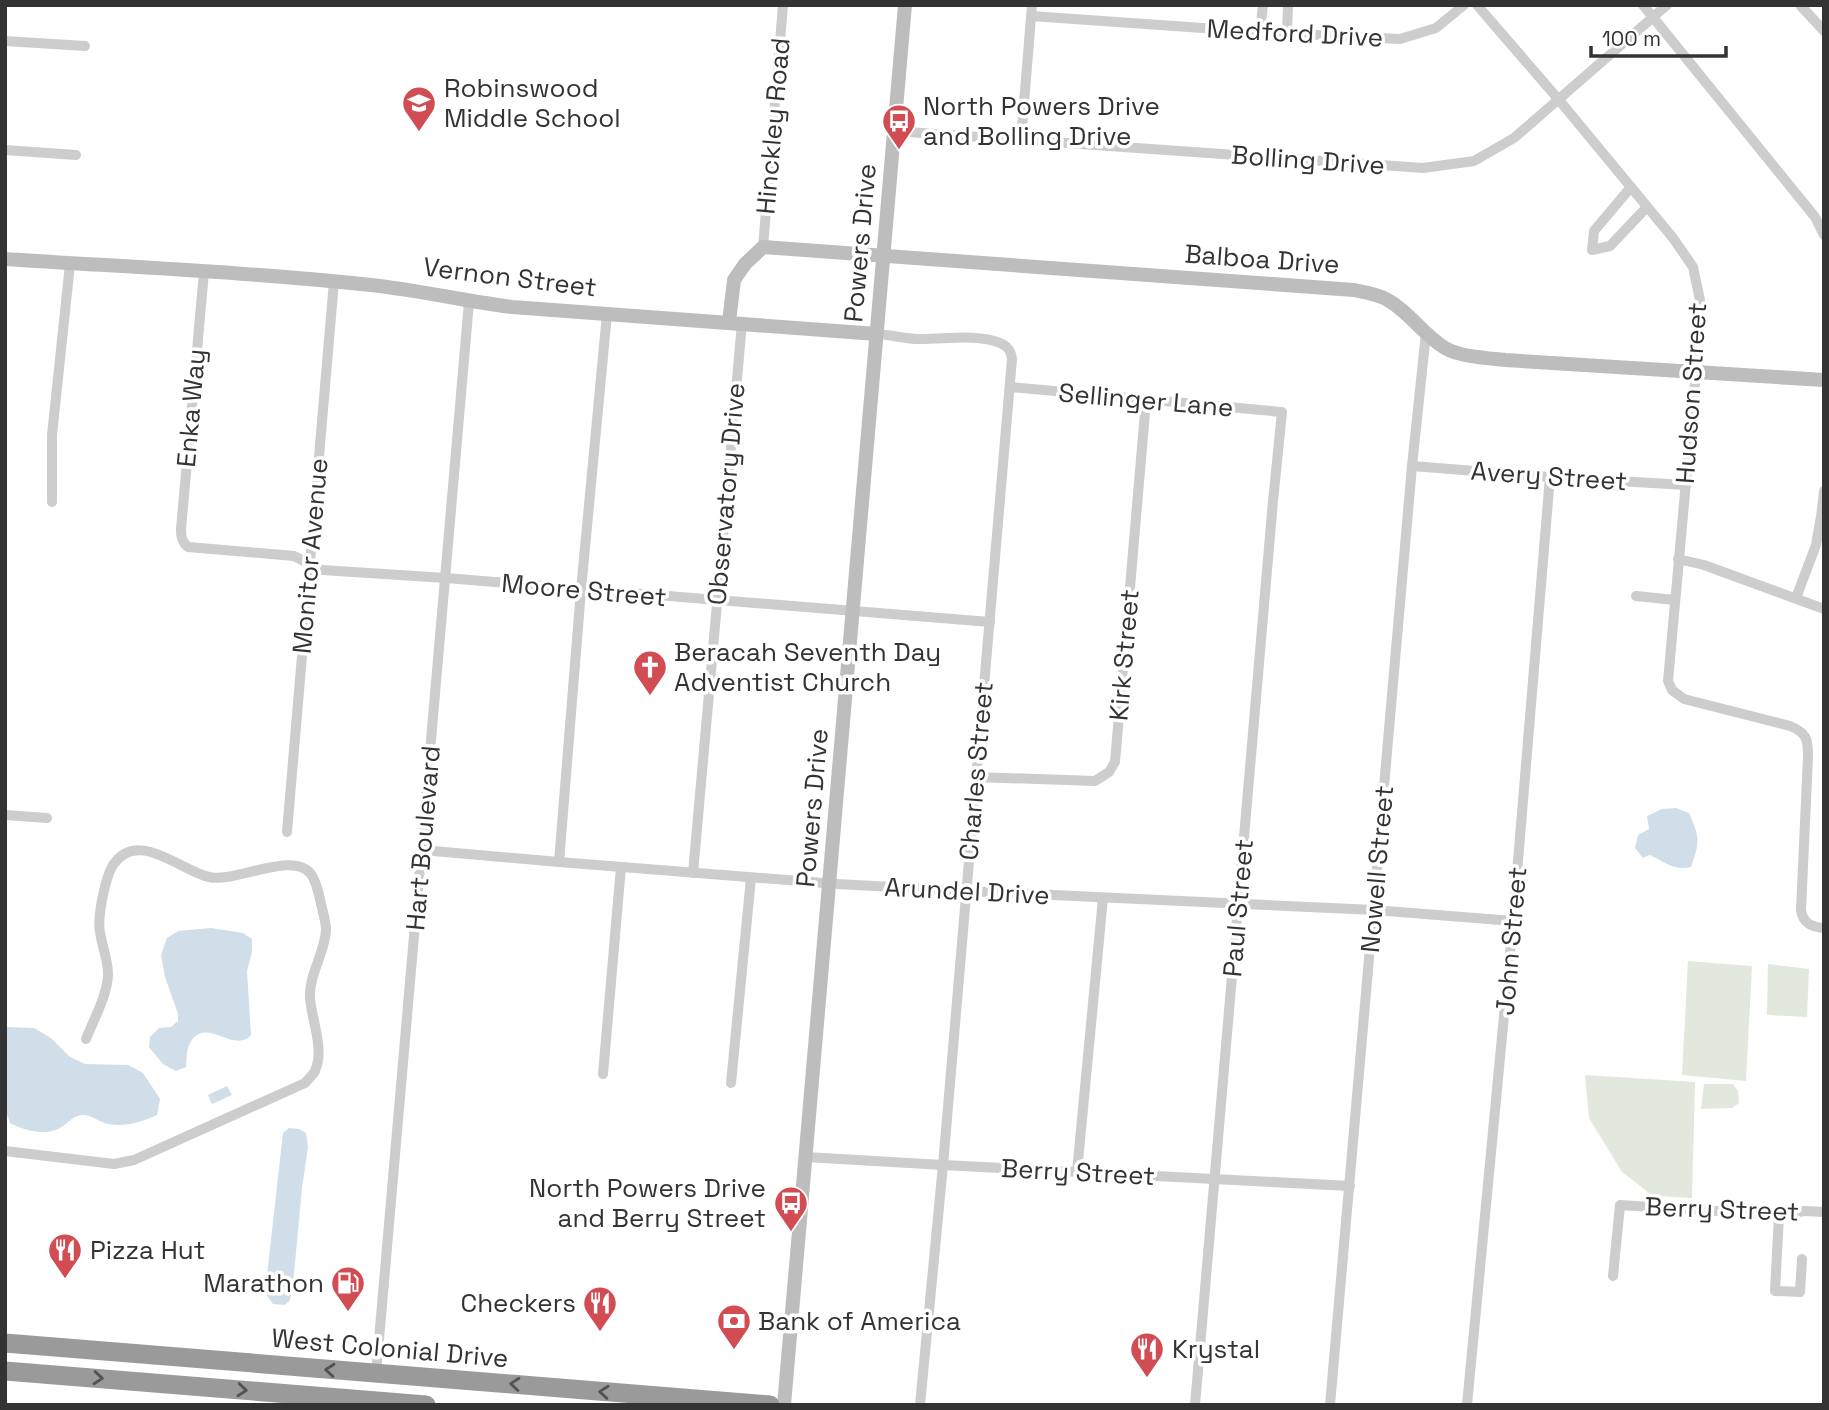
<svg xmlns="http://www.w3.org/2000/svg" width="1829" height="1410" viewBox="0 0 1829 1410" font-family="'Space Grotesk',sans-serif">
	<rect width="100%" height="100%" fill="#fff"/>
	<!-- green -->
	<g fill="#e2e8dd">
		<path d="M1688,961L1752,966L1746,1081L1682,1075Z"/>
		<path d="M1768,964L1809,969L1807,1017L1767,1015Z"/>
		<path d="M1585,1075L1695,1082L1692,1198L1653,1196L1622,1172L1589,1118Z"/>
		<path d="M1704,1084H1733L1738,1091L1739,1103L1732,1108L1701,1109Z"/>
	</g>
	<!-- water -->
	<g fill="#cfdee8">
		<path d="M1676,808L1689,813C1700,838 1700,842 1691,867C1674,871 1665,862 1650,855L1643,858L1635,848L1638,835L1649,829L1647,816L1662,809Z"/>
		<path d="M211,928L243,933L252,939V952L247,971L251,1035C233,1055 204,1013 189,1045C186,1051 187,1060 186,1067L176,1071L163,1064L149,1047L150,1037L159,1028L171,1027L178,1021V1014L165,977L161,955L167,938L178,931Z"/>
		<path d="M5,1027L34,1028L51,1038L70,1057L85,1064L128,1065L143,1073L160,1099L157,1115C142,1122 125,1127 108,1124C99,1122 91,1114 82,1115C73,1116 70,1121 63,1126C48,1137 25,1131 10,1123L5,1108Z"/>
		<path d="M227,1086L232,1095L212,1104L208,1095Z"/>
		<path d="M289,1128L299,1129L306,1133L308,1147L302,1188L293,1284L290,1300L285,1305L273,1304L265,1293L283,1133Z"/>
	</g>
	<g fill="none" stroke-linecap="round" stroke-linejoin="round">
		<!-- street -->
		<g stroke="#cdcdcd" stroke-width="10">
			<path d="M1477,5L1559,100L1673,238L1693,267L1700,300L1696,371L1668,681L1672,690L1684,699L1790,726C1807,733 1808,739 1808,757L1801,910C1803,923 1811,927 1824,928"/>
			<path d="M1643,5L1815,217L1824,235"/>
			<path d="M1800,5L1824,31"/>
			<path d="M1031,16L1260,32L1400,39L1436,28L1464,5"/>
			<path d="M1260,32L1263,5"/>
			<path d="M1287,33L1288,5"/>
			<path d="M5,41L85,46"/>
			<path d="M894,131L1423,168L1474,161L1514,138L1667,5"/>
			<path d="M1021,140L1032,5"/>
			<path d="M5,150L76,155"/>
			<path d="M1631,187L1594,231L1592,250L1610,246L1647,207"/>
			<path d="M763,247L783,5"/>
			<path d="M204,272L181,529C181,537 182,542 188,547L294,556L322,570L446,578L990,622"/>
			<path d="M877,334C890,335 903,338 916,339C942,340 976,333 1000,343C1008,346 1011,351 1012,359L943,1165L920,1405"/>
			<path d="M1010,387L1282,412L1273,501L1195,1405"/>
			<path d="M1412,466L1550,477L1686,485"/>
			<path d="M52,502V435L70,264"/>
			<path d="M1678,559L1704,565L1824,609"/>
			<path d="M1636,596L1675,600"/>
			<path d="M1796,598L1816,545L1821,517L1824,491"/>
			<path d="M975,777L1095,781L1109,772L1115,762L1146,401"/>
			<path d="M5,815L47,818"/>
			<path d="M287,832L334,281"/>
			<path d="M422,850L559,862L837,884L966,891L1374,910L1513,921"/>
			<path d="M559,862L581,590L607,314"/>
			<path d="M693,873L742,323"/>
			<path d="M603,1074L621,867"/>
			<path d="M731,1083L751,878"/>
			<path d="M5,1151L114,1164L134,1160L305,1083C308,1079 313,1075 315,1071C325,1048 311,1019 310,997C309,974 325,953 326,930C326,922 323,912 321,904C319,894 317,883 311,874C293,850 236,883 209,877C181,871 137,828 113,865C105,878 97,918 100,932C102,946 108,960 108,974C108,994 93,1021 86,1039"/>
			<path d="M806,1157L943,1165L1350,1186"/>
			<path d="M1077,1172L1103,898"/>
			<path d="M1779,1215L1775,1291L1800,1292L1802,1259"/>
			<path d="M1613,1276L1620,1205L1779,1215L1805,1211L1824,1212"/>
			<path d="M376,1374L469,302"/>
			<path d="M1330,1405L1412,466L1426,333"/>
			<path d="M1467,1405L1513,921L1550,477"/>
		</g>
		<!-- secondary -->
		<g stroke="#bdbdbd" stroke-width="14">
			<path d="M5,259C127,267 249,272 371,285C418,290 465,301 512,307L877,334"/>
			<path d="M729,322L734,280L745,264L763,247L1354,290C1364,292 1377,294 1386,299C1409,311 1423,335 1445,348C1460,357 1488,358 1505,360L1824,380"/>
			<path d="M784,1405L905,5"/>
		</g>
		<!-- highway -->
		<g stroke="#9a9a9a" stroke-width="19">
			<path d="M5,1343L770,1405"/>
			<path d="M5,1371L426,1405"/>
		</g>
	</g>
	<!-- one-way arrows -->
	<defs><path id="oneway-chevron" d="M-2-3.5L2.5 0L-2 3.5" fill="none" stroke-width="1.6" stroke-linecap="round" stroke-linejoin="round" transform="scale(1.75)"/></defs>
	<g stroke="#525252">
		<use href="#oneway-chevron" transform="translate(330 1370) rotate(-175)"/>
		<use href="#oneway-chevron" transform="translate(98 1378) rotate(5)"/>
		<use href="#oneway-chevron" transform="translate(515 1384) rotate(-175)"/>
		<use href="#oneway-chevron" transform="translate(242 1390) rotate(5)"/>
		<use href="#oneway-chevron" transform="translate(604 1392) rotate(-175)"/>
	</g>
	<!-- icons -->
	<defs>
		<g id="school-pin" transform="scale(1.75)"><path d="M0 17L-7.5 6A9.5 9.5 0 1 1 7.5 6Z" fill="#d24c53" stroke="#fff"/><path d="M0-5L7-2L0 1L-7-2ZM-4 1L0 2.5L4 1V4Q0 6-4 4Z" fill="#fff"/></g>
		<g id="bus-pin" transform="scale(1.75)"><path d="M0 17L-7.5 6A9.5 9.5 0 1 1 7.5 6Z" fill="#d24c53" stroke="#fff"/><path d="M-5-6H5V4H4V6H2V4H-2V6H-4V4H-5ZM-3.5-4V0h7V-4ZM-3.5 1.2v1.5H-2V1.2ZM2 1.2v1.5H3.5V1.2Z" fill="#fff"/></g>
		<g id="church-pin" transform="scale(1.75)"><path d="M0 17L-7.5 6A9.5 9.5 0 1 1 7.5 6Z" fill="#d24c53" stroke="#fff"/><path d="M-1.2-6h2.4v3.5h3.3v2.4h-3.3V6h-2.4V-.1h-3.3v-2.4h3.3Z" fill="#fff"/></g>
		<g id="restaurant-pin" transform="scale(1.75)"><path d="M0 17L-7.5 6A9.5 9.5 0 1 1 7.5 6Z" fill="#d24c53" stroke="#fff"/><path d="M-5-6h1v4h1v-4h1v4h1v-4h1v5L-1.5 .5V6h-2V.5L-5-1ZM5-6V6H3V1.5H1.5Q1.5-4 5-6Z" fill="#fff"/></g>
		<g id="fuel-pin" transform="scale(1.75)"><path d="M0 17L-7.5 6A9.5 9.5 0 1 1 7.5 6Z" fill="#d24c53" stroke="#fff"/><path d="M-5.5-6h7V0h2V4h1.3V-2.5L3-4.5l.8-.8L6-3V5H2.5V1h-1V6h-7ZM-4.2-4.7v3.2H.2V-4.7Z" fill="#fff"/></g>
		<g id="bank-pin" transform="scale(1.75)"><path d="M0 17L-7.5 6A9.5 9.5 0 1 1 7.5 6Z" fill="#d24c53" stroke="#fff"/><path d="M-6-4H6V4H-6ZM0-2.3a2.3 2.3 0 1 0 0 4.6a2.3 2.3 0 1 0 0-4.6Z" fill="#fff"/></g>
	</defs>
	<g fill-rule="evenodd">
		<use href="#school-pin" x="419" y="103"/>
		<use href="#bus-pin" x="899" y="121"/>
		<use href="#church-pin" x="650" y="667"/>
		<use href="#bus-pin" x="791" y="1203"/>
		<use href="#restaurant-pin" x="65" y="1250"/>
		<use href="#fuel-pin" x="348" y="1283"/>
		<use href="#restaurant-pin" x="600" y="1303"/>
		<use href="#bank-pin" x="734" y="1321"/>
		<use href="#restaurant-pin" x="1147" y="1349"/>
	</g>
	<g text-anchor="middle" stroke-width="7" stroke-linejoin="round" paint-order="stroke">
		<!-- street labels -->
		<g font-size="26" fill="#333" stroke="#fff">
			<text transform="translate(1295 33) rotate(3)" y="9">Medford Drive</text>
			<text transform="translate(773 126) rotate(-85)" y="9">Hinckley Road</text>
			<text transform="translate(1308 160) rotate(4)" y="9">Bolling Drive</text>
			<text transform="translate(860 243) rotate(-85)" y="9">Powers Drive</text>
			<text transform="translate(1262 259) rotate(4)" y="9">Balboa Drive</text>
			<text transform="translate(510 277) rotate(7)" y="9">Vernon Street</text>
			<text transform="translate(1691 393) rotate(-86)" y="9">Hudson Street</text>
			<text transform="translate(1146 400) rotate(5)" y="9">Sellinger Lane</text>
			<text transform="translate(191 408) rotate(-85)" y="9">Enka Way</text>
			<text transform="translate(1549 476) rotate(4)" y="9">Avery Street</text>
			<text transform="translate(726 494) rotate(-85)" y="9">Observatory Drive</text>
			<text transform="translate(310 556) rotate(-85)" y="9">Monitor Avenue</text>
			<text transform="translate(584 590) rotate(5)" y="9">Moore Street</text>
			<text transform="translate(1124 655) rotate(-85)" y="9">Kirk Street</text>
			<text transform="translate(976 771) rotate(-85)" y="9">Charles Street</text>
			<text transform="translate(812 808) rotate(-85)" y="9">Powers Drive</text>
			<text transform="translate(423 838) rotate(-85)" y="9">Hart Boulevard</text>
			<text transform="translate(1377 869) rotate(-85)" y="9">Nowell Street</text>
			<text transform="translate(967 891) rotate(3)" y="9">Arundel Drive</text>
			<text transform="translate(1238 908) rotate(-85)" y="9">Paul Street</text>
			<text transform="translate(1511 941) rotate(-85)" y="9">John Street</text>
			<text transform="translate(1078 1172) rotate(3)" y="9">Berry Street</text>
			<text transform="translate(1722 1209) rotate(2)" y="9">Berry Street</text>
			<text transform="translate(390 1348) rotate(5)" y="9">West Colonial Drive</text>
		</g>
		<!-- poi labels -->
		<g font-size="26" fill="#333" stroke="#fff" text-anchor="start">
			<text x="444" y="97">Robinswood<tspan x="444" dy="30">Middle School</tspan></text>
			<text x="923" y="115">North Powers Drive<tspan x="923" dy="30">and Bolling Drive</tspan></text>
			<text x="674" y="661">Beracah Seventh Day<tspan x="674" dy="30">Adventist Church</tspan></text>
			<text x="766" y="1197" text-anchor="end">North Powers Drive<tspan x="766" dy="30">and Berry Street</tspan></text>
			<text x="90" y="1259">Pizza Hut</text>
			<text x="324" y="1292" text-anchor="end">Marathon</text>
			<text x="576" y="1312" text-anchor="end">Checkers</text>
			<text x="758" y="1330">Bank of America</text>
			<text x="1172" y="1358">Krystal</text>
		</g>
	</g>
	<!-- border -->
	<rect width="1829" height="1410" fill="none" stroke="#333333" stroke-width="14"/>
	<!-- scale -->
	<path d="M1591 46v10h135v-10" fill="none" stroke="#333333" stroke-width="3.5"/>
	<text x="1602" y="46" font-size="21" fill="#333333" stroke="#ffffff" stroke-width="5" paint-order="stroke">100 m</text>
</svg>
